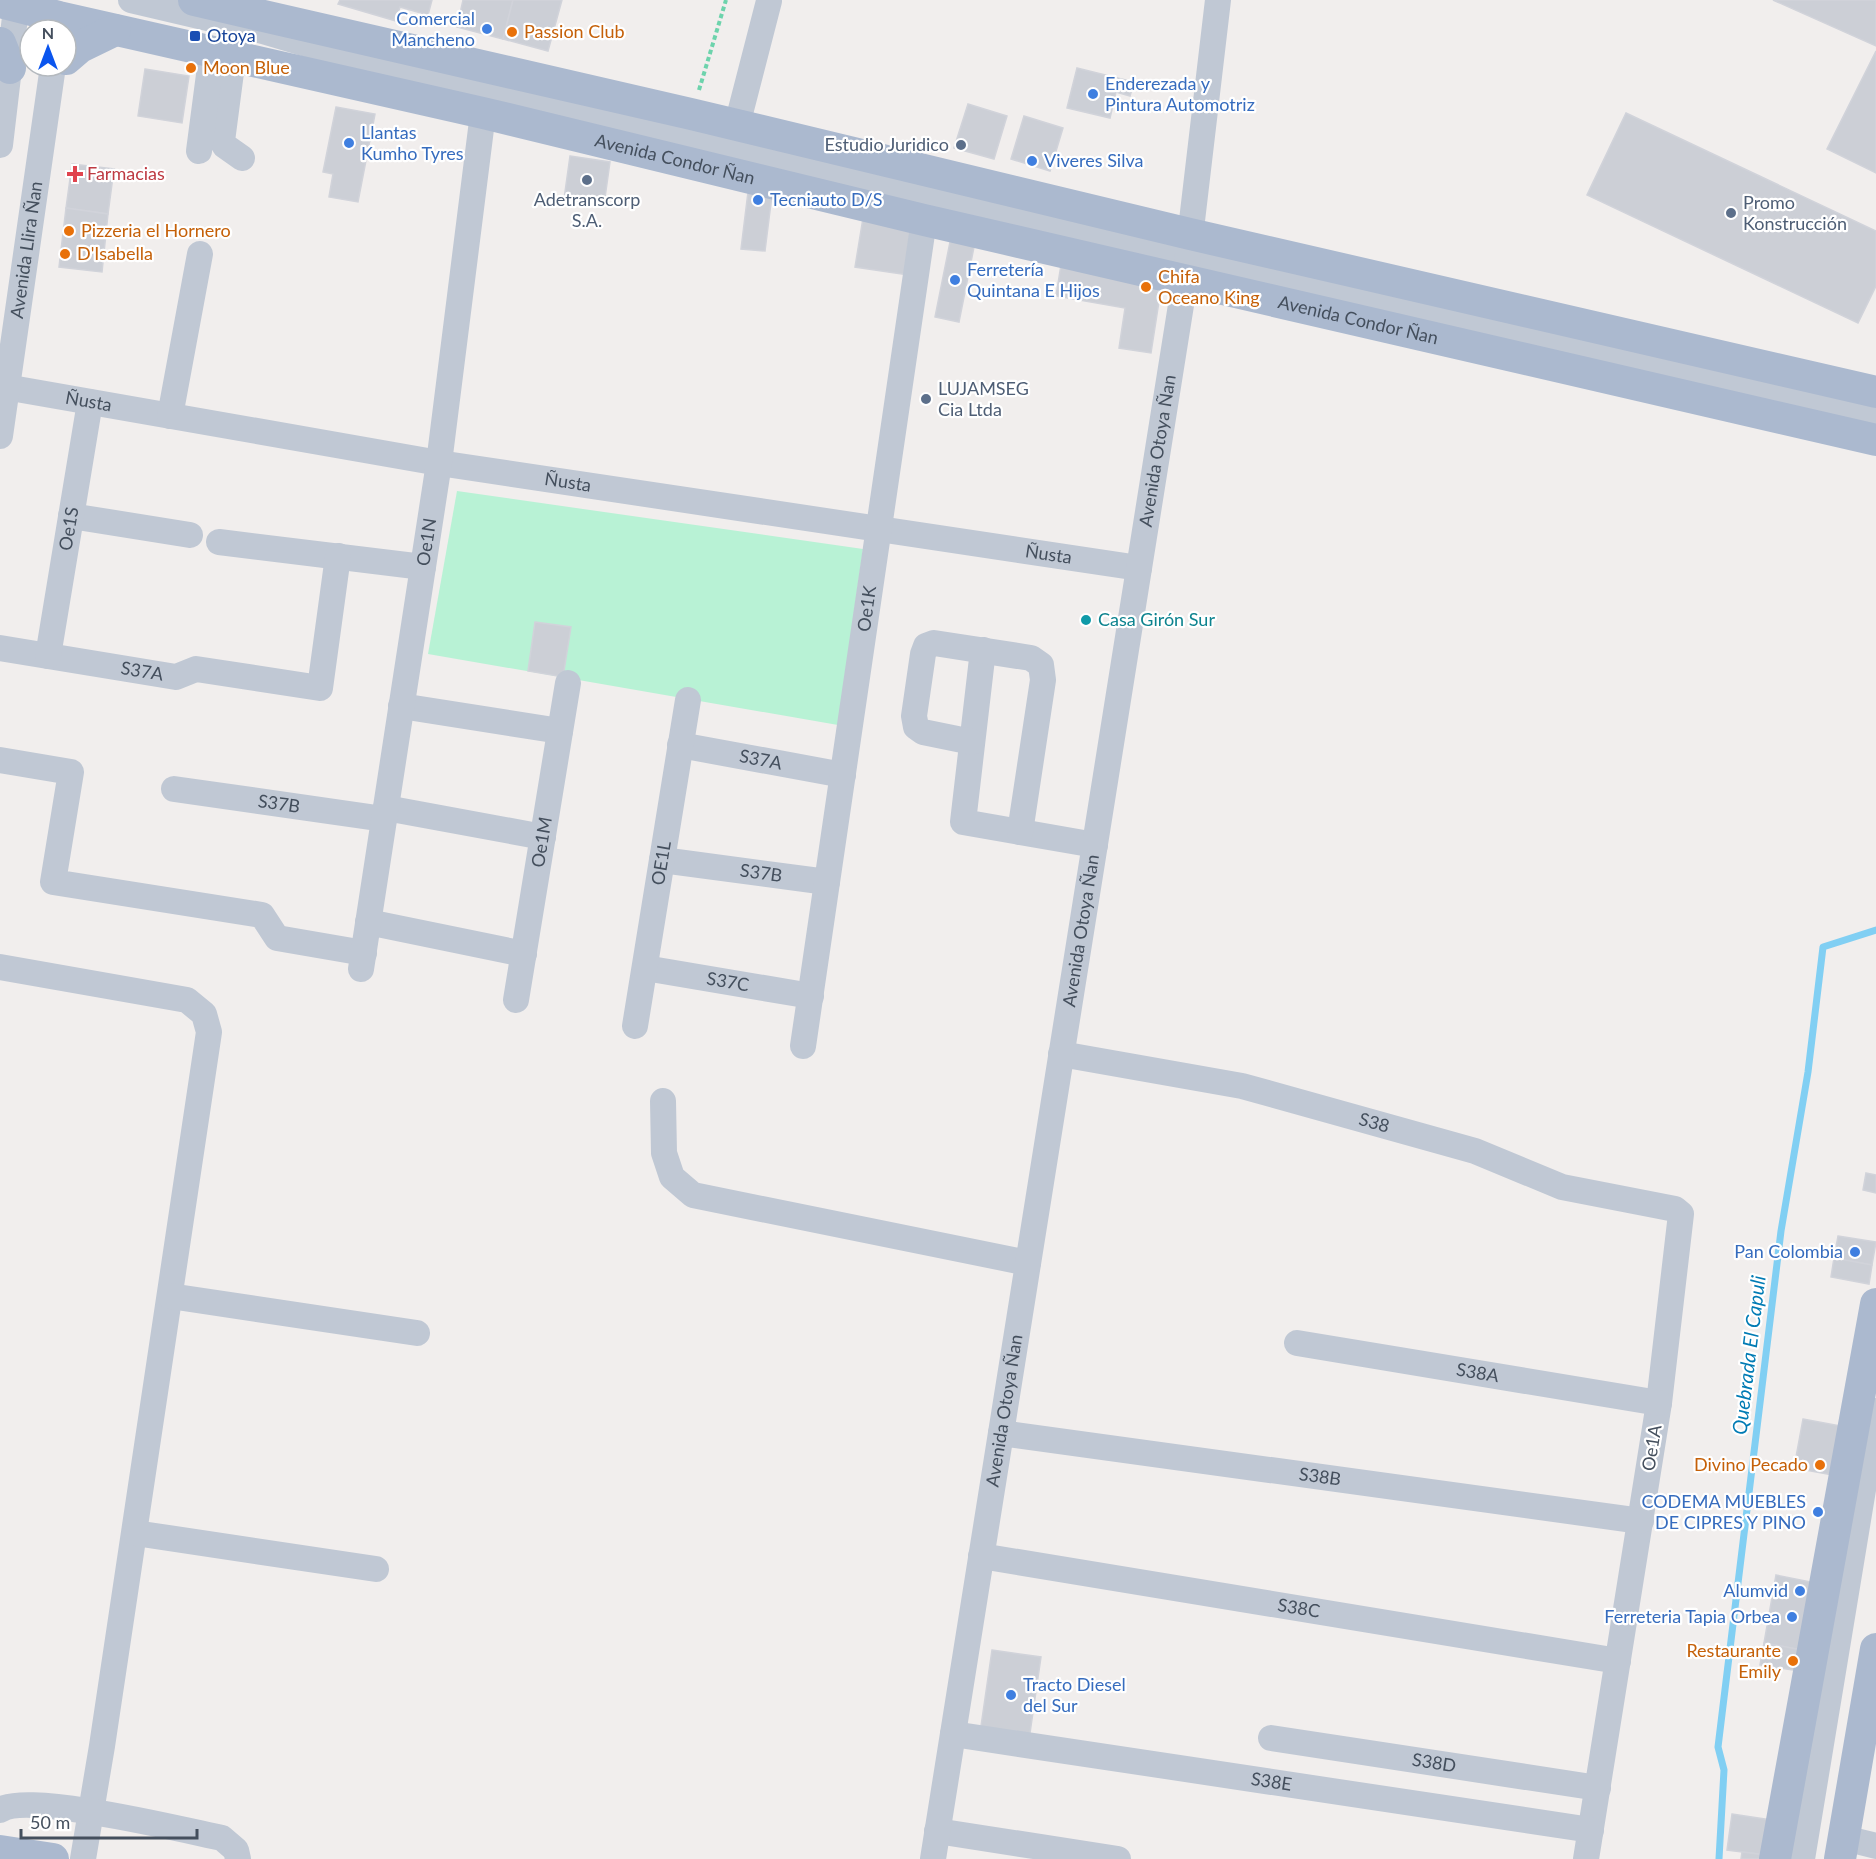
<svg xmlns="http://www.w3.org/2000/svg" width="1876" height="1859" viewBox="0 0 1876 1859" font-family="Lato,sans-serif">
	<rect width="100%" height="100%" fill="#f1eeed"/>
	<!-- park -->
	<path fill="#b8f2d5" d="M457,491L863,549L838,725L428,654Z"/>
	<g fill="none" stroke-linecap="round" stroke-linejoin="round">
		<!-- stream -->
		<path stroke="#81cff3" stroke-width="7" d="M1719,1859L1724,1770L1718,1747L1781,1231L1808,1072L1823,947L1876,930"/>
	</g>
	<!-- building -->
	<g fill="#cccfd6" stroke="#d1d3da" stroke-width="1.5">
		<path d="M340,0H432L428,15L400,7L396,21L338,4Z"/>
		<path d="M463,0H513L503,39L457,27Z"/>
		<path d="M513,0H562L548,51L503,39Z"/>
		<path d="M1773,0H1876V46Z"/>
		<path d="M1876,51V173L1827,149Z"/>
		<path d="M1077,68L1134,82L1130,96L1116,92L1110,118L1067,108Z"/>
		<path d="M145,69L189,76L182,123L138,116Z"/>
		<path d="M968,104L1007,116L994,159L954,148Z"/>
		<path d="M336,107L375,114L358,202L329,197L333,174L323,172Z"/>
		<path d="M1626,113L1876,231V286L1858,323L1587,195Z"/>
		<path d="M1024,116L1063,128L1050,171L1011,159Z"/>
		<path d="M570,156L610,162L604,205L564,199Z"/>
		<path d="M72,164L114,169L108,214L66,208Z"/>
		<path d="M748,192L772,195L765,251L741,249Z"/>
		<path d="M66,208L108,214L102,272L59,267Z"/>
		<path d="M863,218L916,227L908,275L855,267Z"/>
		<path d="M951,237L975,242L959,322L935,317Z"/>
		<path d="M1061,265L1155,287L1160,295L1151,353L1119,348L1125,308L1056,296Z"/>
		<path d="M535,622L571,627L563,677L528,671Z"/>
		<path d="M1866,1173L1876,1175V1193L1863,1190Z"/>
		<path d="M1838,1236L1876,1242L1872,1265L1834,1258Z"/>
		<path d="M1834,1258L1872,1265L1869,1284L1831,1277Z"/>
		<path d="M1803,1419L1841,1426L1832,1475L1794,1468Z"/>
		<path d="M1776,1575L1816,1583L1802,1650L1764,1643Z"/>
		<path d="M1764,1643L1802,1650L1799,1671L1760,1665Z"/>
		<path d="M992,1650L1041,1657L1029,1740L980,1733Z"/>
		<path d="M1732,1814L1771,1820L1766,1855L1727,1850Z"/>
		<path d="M1742,1852L1766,1855L1765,1859H1741Z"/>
	</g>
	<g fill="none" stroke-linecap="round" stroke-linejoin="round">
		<!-- path -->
		<path stroke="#6dd3ac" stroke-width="4" stroke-dasharray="4.5 3" stroke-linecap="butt" d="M699,90L726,0"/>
		<!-- minor -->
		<g stroke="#c0c8d4" stroke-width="26">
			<path d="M131,0L263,31L408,74L1187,261L1876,415"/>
			<path d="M233,57L222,141L225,146L242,158"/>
			<path d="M737,125L769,1"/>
			<path d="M0,145L17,0"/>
			<path d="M199,151L212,52"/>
			<path id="s1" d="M0,386L439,463L1139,568"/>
			<path d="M170,416L200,254"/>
			<path id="s2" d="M0,436L53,66"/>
			<path d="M71,516L190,535"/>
			<path d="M219,542L423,567"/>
			<path id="s3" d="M0,648L176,677L196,669L320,688L338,556"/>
			<path d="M983,650L963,822L1095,845"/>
			<path id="s4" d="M48,656L90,402"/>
			<path d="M401,706L560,731"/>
			<path d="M972,742L923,732L916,727L914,716L923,654L926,646L934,643L1031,658L1041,665L1043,680L1020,832"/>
			<path id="s5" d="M680,745L843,775"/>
			<path d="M0,760L71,772L53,882L262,915L277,938L364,953"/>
			<path id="s6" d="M174,789L384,819"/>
			<path d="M386,808L543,837"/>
			<path id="s7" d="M662,860L827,882"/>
			<path d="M368,922L524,954"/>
			<path d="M0,967L187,1000L204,1014L209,1032L102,1746L83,1859"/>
			<path id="s8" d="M645,968L811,996"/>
			<path id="s9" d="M361,969L439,463L483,113"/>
			<path id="s10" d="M516,1000L568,683"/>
			<path id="s11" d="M635,1026L688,700"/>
			<path id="s12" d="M803,1046L924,220"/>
			<path id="s13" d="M1061,1054L1242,1086L1475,1151L1562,1187L1675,1209L1681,1214L1659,1403L1586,1859"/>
			<path d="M663,1101L664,1153L672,1177L693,1195L1028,1263"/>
			<path d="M170,1296L417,1333"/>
			<path id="s14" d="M1297,1343L1659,1403"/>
			<path id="s15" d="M1001,1433L1641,1521"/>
			<path d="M135,1533L376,1569"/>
			<path id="s16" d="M981,1556L1618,1661"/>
			<path id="s17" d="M953,1734L1591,1830"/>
			<path id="s18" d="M1271,1738L1598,1788"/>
			<path d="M0,1810C28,1792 183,1830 222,1838L236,1850L238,1859"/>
			<path d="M937,1831L1118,1859"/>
			<path d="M1844,1838L1876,1846"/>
			<path id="s19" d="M933,1859L1185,280L1218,0"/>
			<path d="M1802,1859L1876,1411"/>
		</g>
		<!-- major -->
		<g stroke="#abb9cf" stroke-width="32">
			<path d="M194,0L691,114L1190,234L1876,392"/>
			<path id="s20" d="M0,2L59,17L483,113L924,220L1876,440"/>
			<path d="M0,43L10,68"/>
			<path d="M66,59L80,47L115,30"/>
			<path d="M0,1851L53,1859"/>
			<path d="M1775,1859L1876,1304"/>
			<path d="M1840,1859L1876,1649"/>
		</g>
	</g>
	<!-- markers -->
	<g fill="#3f7fe0" stroke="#fff" stroke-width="2">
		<circle cx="487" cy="29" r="6"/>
		<circle cx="1093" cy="94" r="6"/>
		<circle cx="349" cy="143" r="6"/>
		<circle cx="1032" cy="161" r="6"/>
		<circle cx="758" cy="200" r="6"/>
		<circle cx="955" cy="280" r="6"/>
		<circle cx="1855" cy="1252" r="6"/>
		<circle cx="1818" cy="1512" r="6"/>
		<circle cx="1800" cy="1591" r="6"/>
		<circle cx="1792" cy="1617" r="6"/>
		<circle cx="1011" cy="1695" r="6"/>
	</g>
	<g fill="#e8710a" stroke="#fff" stroke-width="2">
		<circle cx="512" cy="32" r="6"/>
		<circle cx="191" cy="68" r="6"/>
		<circle cx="69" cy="231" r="6"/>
		<circle cx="65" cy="254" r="6"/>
		<circle cx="1146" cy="287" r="6"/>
		<circle cx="1820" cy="1465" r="6"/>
		<circle cx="1793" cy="1661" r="6"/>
	</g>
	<rect fill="#1a4fb4" stroke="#fff" stroke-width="2" x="189" y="30" width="12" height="12" rx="3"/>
	<g fill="#5c6f8a" stroke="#fff" stroke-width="2">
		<circle cx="961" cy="145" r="6"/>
		<circle cx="587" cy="180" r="6"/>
		<circle cx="1731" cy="213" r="6"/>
		<circle cx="926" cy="399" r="6"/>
	</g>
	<path fill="#e0444e" stroke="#fff" stroke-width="2" d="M72 165h6v6h6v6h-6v6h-6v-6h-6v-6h6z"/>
	<circle fill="#0f9aa8" stroke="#fff" stroke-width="2" cx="1086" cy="620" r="6"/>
	<g text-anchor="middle" stroke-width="4.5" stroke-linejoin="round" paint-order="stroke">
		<!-- shop labels -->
		<g font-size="18" fill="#366cbe" stroke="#fff" text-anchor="start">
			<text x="475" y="25" text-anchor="end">Comercial<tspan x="475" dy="21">Mancheno</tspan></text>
			<text x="1105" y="90">Enderezada y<tspan x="1105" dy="21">Pintura Automotriz</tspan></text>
			<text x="361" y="139">Llantas<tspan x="361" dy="21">Kumho Tyres</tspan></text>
			<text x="1044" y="167">Viveres Silva</text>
			<text x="770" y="206">Tecniauto D/S</text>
			<text x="967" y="276">Ferretería<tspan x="967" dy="21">Quintana E Hijos</tspan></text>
			<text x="1843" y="1258" text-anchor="end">Pan Colombia</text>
			<text x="1806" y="1508" text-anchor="end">CODEMA MUEBLES<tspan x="1806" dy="21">DE CIPRES Y PINO</tspan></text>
			<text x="1788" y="1597" text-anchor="end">Alumvid</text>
			<text x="1780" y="1623" text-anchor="end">Ferreteria Tapia Orbea</text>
			<text x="1023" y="1691">Tracto Diesel<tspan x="1023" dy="21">del Sur</tspan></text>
		</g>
		<!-- food labels -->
		<g font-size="18" fill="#c56008" stroke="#fff" text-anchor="start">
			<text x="524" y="38">Passion Club</text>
			<text x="203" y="74">Moon Blue</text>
			<text x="81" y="237">Pizzeria el Hornero</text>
			<text x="77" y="260">D'Isabella</text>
			<text x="1158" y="283">Chifa<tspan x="1158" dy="21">Oceano King</tspan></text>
			<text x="1808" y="1471" text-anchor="end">Divino Pecado</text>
			<text x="1781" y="1657" text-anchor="end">Restaurante<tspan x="1781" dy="21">Emily</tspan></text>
		</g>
		<!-- transit labels -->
		<g font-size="18" fill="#164399" stroke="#fff" text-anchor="start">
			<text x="207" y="42">Otoya</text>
		</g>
		<!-- service labels -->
		<g font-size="18" fill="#4e5e75" stroke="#fff" text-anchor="start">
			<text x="949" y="151" text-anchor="end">Estudio Juridico</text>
			<text x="587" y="206" text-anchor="middle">Adetranscorp<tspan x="587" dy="21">S.A.</tspan></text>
			<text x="1743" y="209">Promo<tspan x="1743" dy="21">Konstrucción</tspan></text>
			<text x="938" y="395">LUJAMSEG<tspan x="938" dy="21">Cia Ltda</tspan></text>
		</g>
		<!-- street labels -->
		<g font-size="18" fill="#444f5d" stroke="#fff">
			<text dy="6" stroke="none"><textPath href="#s20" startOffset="693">Avenida Condor Ñan</textPath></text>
			<text dy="6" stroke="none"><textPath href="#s2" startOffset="188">Avenida Llira Ñan</textPath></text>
			<text dy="6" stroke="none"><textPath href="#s20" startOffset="1395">Avenida Condor Ñan</textPath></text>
			<text dy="6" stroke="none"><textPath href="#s1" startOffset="90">Ñusta</textPath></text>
			<text dy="6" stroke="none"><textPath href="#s19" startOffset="1426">Avenida Otoya Ñan</textPath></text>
			<text dy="6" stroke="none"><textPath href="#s1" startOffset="576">Ñusta</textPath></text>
			<text dy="6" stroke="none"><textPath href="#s4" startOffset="129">Oe1S</textPath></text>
			<text dy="6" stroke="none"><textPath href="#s9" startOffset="432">Oe1N</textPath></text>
			<text dy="6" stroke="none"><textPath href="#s1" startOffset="1062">Ñusta</textPath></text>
			<text dy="6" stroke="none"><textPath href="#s12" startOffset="442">Oe1K</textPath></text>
			<text dy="6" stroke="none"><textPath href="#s3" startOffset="144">S37A</textPath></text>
			<text dy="6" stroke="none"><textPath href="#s5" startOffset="82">S37A</textPath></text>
			<text dy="6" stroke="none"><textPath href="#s6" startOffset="106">S37B</textPath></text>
			<text dy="6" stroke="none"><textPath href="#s10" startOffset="160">Oe1M</textPath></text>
			<text dy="6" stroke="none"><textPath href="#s11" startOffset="165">OE1L</textPath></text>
			<text dy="6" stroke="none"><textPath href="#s7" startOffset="100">S37B</textPath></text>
			<text dy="6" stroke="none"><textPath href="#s19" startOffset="940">Avenida Otoya Ñan</textPath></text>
			<text dy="6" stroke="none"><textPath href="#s8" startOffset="84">S37C</textPath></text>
			<text dy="6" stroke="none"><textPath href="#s13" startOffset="321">S38</textPath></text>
			<text dy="6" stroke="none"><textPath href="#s14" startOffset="183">S38A</textPath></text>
			<text dy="6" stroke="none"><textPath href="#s19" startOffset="454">Avenida Otoya Ñan</textPath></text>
			<text transform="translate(1652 1448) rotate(-81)" y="6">Oe1A</text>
			<text dy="6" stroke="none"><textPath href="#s15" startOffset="322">S38B</textPath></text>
			<text dy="6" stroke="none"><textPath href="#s16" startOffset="322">S38C</textPath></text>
			<text dy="6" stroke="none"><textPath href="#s18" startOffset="165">S38D</textPath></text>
			<text dy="6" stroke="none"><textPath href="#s17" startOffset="322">S38E</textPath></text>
		</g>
		<!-- health labels -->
		<g font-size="18" fill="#be3a42" stroke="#fff" text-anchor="start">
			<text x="87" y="180">Farmacias</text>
		</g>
		<!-- culture labels -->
		<g font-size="18" fill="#0d838f" stroke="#fff" text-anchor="start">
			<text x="1098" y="626">Casa Girón Sur</text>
		</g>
		<!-- water labels -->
		<g font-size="20" font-style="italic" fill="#007bb4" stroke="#fff">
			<text transform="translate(1749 1355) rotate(-83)" y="7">Quebrada El Capuli</text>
		</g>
	</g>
	<!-- north arrow -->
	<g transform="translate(48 48)"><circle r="28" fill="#ffffff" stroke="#b4b9be" stroke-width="1.5"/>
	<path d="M0-4.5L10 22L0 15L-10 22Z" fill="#0a55ee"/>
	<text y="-9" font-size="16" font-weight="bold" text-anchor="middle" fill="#444f5d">N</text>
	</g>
	<!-- scale -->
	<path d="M21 1829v9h176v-9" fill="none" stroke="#444f5d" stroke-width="3"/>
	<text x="30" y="1829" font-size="18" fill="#444f5d" stroke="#ffffff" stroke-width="4.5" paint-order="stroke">50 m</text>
</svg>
